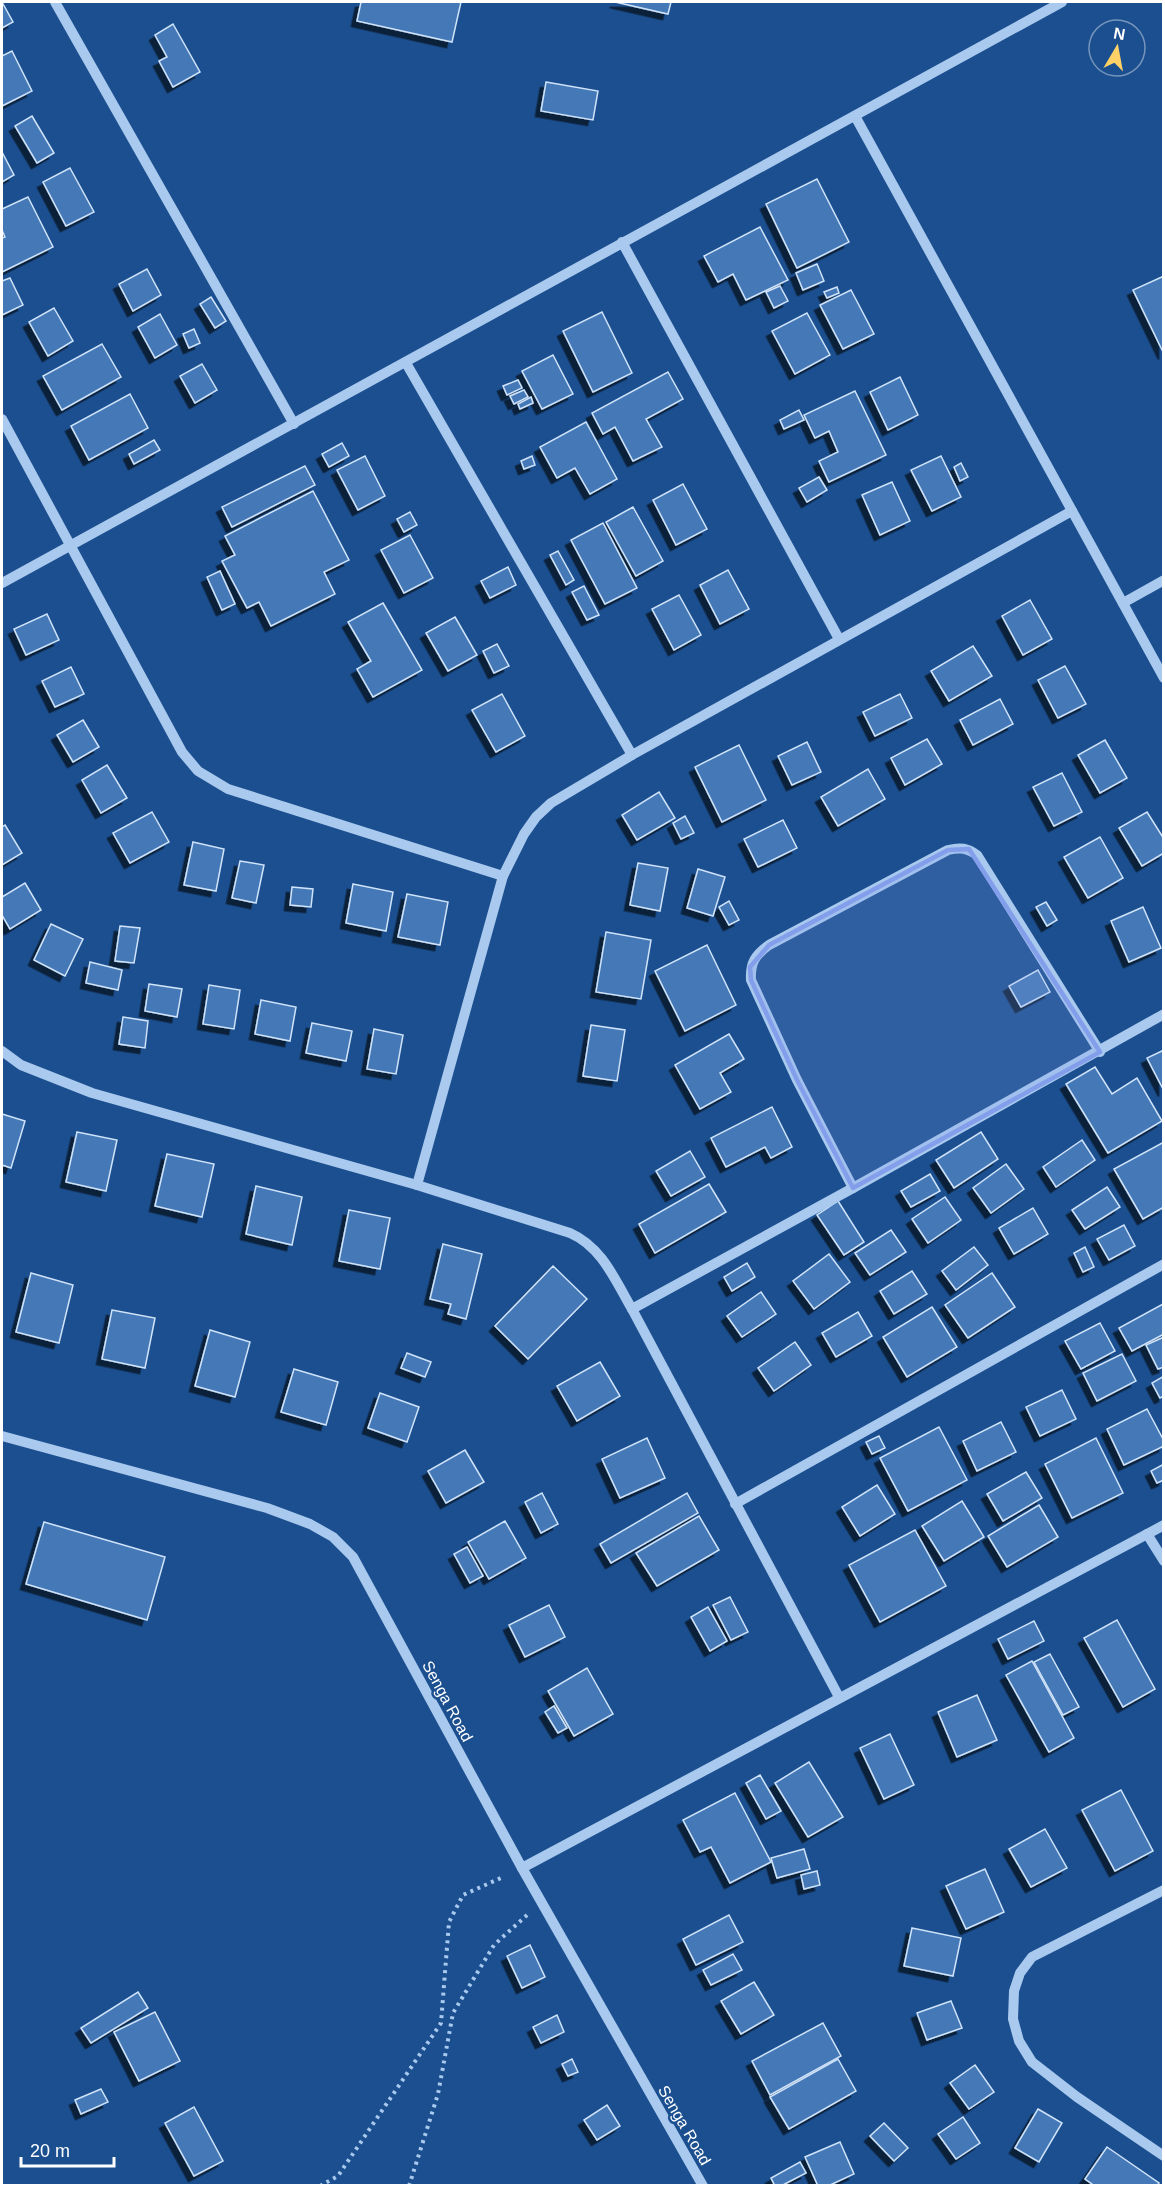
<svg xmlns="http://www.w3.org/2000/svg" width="1165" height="2187" viewBox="0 0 1165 2187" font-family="Arial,sans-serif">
	<defs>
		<filter id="shadow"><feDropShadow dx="-5.5" dy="5.5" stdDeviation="0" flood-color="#0009"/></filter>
	</defs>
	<rect width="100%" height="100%" fill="#1b4f8f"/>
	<!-- building -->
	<g fill="#4478b7" stroke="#cfe3fa" stroke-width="1.5" filter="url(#shadow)">
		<path d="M2,2L13,22L2,28Z"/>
		<path d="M361,2H461L452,42L357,21Z"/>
		<path d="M615,2H671L668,14Z"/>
		<path d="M173,24L200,72L173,87L159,61L167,57L155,35Z"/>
		<path d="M12,51L32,91L2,106V56Z"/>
		<path d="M546,82L598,91L593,120L541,111Z"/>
		<path d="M32,116L54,153L37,163L15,126Z"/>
		<path d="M2,152L14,175L2,182Z"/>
		<path d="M70,168L94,212L66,226L43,182Z"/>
		<path d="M817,179L849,242L797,268L766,204Z"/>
		<path d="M28,197L53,247L2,272V238L5,237L2,230V209Z"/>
		<path d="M760,227L788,280L746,300L733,274L718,282L704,256Z"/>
		<path d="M817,264L824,281L803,290L796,273Z"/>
		<path d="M147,269L161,295L133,311L119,284Z"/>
		<path d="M1164,276V354L1133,290Z"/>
		<path d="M10,278L23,305L2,315V281Z"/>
		<path d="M780,286L788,301L774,308L766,292Z"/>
		<path d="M837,287L839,293L827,298L824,292Z"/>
		<path d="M851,290L874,334L843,349L820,305Z"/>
		<path d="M211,297L226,321L215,328L200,304Z"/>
		<path d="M54,308L73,341L48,356L29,322Z"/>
		<path d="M602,312L632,373L593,392L563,331Z"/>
		<path d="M807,313L830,355L795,374L772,331Z"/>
		<path d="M160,314L177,345L155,358L138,327Z"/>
		<path d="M194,329L200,343L189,348L183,334Z"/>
		<path d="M102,344L121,377L62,410L43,376Z"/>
		<path d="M553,355L573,394L542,409L522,371Z"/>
		<path d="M202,364L217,390L195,403L180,376Z"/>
		<path d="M668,372L683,399L646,419L662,447L633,461L615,427L603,434L592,413Z"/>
		<path d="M900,377L918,415L888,430L870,392Z"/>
		<path d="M518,380L522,388L507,395L503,386Z"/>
		<path d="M524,390L528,397L514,404L510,396Z"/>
		<path d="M855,391L886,455L829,482L819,461L838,452L829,431L815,438L804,415Z"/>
		<path d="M130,394L148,428L89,460L71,426Z"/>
		<path d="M531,397L533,403L520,409L518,404Z"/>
		<path d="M799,410L804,420L784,429L780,420Z"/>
		<path d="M586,422L617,479L590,494L575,468L557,478L540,447Z"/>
		<path d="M154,440L160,450L134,464L129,454Z"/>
		<path d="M342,443L349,456L329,467L322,454Z"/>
		<path d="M365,456L385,496L358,510L337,470Z"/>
		<path d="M532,456L535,465L524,469L521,461Z"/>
		<path d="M941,456L961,497L932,511L911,470Z"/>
		<path d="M961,463L968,477L960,481L954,467Z"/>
		<path d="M305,466L315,485L232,527L222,507Z"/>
		<path d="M819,477L827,490L807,502L799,488Z"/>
		<path d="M892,482L910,521L880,535L862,495Z"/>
		<path d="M683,484L707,529L676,545L653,500Z"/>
		<path d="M313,491L349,560L324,572L335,594L271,626L259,602L247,608L222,561L235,555L225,536Z"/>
		<path d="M633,507L663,561L636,576L606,522Z"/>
		<path d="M410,512L417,525L404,532L397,519Z"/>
		<path d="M603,523L637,588L605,604L571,540Z"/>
		<path d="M410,535L433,578L404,593L381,550Z"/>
		<path d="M558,551L574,580L566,585L550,555Z"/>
		<path d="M508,567L516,585L490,598L481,581Z"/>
		<path d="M728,570L749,609L720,624L700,585Z"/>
		<path d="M220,571L235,604L222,610L207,577Z"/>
		<path d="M584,586L599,615L587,620L572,592Z"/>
		<path d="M679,595L701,635L674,650L652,609Z"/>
		<path d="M1030,600L1052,639L1023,655L1002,616Z"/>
		<path d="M383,603L422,670L373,697L357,669L371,661L348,622Z"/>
		<path d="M47,614L59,640L26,655L14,629Z"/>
		<path d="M455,617L477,655L448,671L426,633Z"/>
		<path d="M497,644L509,666L494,673L483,651Z"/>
		<path d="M973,646L992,676L949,701L931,671Z"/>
		<path d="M1065,666L1086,704L1058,718L1038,680Z"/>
		<path d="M71,667L84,694L55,707L42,681Z"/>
		<path d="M502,694L525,736L496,752L472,710Z"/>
		<path d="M900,694L912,718L875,736L863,712Z"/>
		<path d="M1000,699L1013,724L973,745L960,720Z"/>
		<path d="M83,720L99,747L73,762L57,735Z"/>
		<path d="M927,739L942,764L905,785L891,758Z"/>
		<path d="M1105,740L1127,778L1100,793L1078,755Z"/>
		<path d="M807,742L821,772L792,785L778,756Z"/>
		<path d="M739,745L766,800L722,822L695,767Z"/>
		<path d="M107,765L127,798L101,813L82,780Z"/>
		<path d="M868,769L885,799L838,826L821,797Z"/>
		<path d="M1062,773L1082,812L1054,826L1033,787Z"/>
		<path d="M659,792L675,818L637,840L622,815Z"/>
		<path d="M152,812L169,842L130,863L113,833Z"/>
		<path d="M1147,812L1164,839V853L1142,866L1119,828Z"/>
		<path d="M685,816L694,833L681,839L673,823Z"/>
		<path d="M783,820L797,848L758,867L744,839Z"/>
		<path d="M5,825L22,853L2,865V827Z"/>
		<path d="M1100,837L1123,878L1088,898L1064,857Z"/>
		<path d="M193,842L224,849L216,891L184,885Z"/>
		<path d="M240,861L264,865L256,903L232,898Z"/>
		<path d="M638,863L668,868L660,911L630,905Z"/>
		<path d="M698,869L725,877L713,916L687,908Z"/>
		<path d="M25,883L41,910L10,929L2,915V897Z"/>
		<path d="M353,884L393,892L386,931L346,923Z"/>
		<path d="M292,887L313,889L311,907L290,905Z"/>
		<path d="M407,894L448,902L440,945L398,937Z"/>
		<path d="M729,901L739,920L729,925L719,907Z"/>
		<path d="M1046,902L1057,920L1047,926L1036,907Z"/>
		<path d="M1143,907L1161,948L1129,962L1111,921Z"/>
		<path d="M51,924L83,939L65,976L34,960Z"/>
		<path d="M120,926L140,928L134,963L115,961Z"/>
		<path d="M606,932L651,940L641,999L596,992Z"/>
		<path d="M707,945L736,1005L685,1031L655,971Z"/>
		<path d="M90,962L122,970L118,990L86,983Z"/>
		<path d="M1038,970L1050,992L1021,1007L1009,986Z"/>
		<path d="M149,984L182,989L177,1017L145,1011Z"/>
		<path d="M209,985L240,990L234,1029L203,1024Z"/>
		<path d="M261,1000L296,1007L290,1041L255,1034Z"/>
		<path d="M123,1017L148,1021L145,1048L119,1044Z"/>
		<path d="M312,1023L352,1031L346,1061L306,1053Z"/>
		<path d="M591,1025L625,1030L617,1081L583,1076Z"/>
		<path d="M374,1029L403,1035L396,1074L367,1069Z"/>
		<path d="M729,1034L744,1059L720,1073L731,1092L700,1109L675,1065Z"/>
		<path d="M1164,1050V1091L1147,1058Z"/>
		<path d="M1095,1067L1112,1094L1137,1078L1162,1121L1108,1153L1066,1084Z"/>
		<path d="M772,1107L792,1147L771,1158L765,1147L726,1167L711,1138Z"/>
		<path d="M2,1114L25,1121L11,1168L2,1165Z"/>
		<path d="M77,1132L117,1140L106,1191L66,1182Z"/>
		<path d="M981,1132L998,1159L954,1188L936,1160Z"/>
		<path d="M1082,1140L1095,1160L1056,1187L1043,1167Z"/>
		<path d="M1164,1142V1207L1143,1219L1114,1169Z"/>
		<path d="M690,1151L705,1177L671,1196L656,1171Z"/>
		<path d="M167,1154L214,1164L202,1217L155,1206Z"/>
		<path d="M1006,1164L1024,1189L991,1213L973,1188Z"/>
		<path d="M930,1174L940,1191L911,1207L901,1191Z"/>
		<path d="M709,1184L726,1212L655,1253L639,1224Z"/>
		<path d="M256,1186L302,1197L292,1245L246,1234Z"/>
		<path d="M1107,1187L1120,1207L1085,1229L1072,1210Z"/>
		<path d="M945,1197L961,1220L928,1243L912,1219Z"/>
		<path d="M838,1201L864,1242L844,1255L817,1215Z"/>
		<path d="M1033,1208L1048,1234L1014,1254L999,1228Z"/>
		<path d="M349,1210L390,1218L380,1269L339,1261Z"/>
		<path d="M1124,1225L1135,1246L1109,1260L1097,1239Z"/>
		<path d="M891,1230L906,1252L870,1275L855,1253Z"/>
		<path d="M443,1244L482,1254L466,1319L448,1314L451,1304L430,1299Z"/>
		<path d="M974,1247L988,1265L956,1290L942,1271Z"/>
		<path d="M1085,1247L1094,1267L1083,1272L1074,1253Z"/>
		<path d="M829,1254L850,1282L814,1309L793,1281Z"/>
		<path d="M747,1263L755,1277L732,1291L724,1277Z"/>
		<path d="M553,1266L587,1299L528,1359L495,1326Z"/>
		<path d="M912,1271L927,1294L894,1314L880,1291Z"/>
		<path d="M31,1273L73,1285L59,1343L16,1332Z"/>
		<path d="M992,1273L1015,1307L968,1338L945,1305Z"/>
		<path d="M761,1292L776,1314L742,1337L727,1316Z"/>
		<path d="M1163,1304L1164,1334L1132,1351L1119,1328Z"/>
		<path d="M932,1307L957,1347L907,1377L883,1337Z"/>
		<path d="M112,1310L155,1318L145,1368L102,1359Z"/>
		<path d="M858,1312L872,1336L836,1357L822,1333Z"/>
		<path d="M1100,1323L1115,1351L1081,1369L1065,1341Z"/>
		<path d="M210,1330L250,1342L235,1397L195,1386Z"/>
		<path d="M1164,1337V1367L1158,1369L1146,1345Z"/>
		<path d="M795,1342L811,1365L774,1391L758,1368Z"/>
		<path d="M407,1353L431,1362L425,1377L401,1368Z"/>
		<path d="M1122,1354L1136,1381L1097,1401L1083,1373Z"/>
		<path d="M600,1362L620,1396L577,1421L557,1386Z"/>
		<path d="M294,1369L338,1382L326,1425L281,1412Z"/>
		<path d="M1164,1376V1396L1160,1398L1152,1383Z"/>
		<path d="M1062,1390L1076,1419L1040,1436L1026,1407Z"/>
		<path d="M380,1393L419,1407L407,1442L368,1428Z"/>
		<path d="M1147,1409L1164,1441V1446L1124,1465L1107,1429Z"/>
		<path d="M1001,1422L1016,1452L977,1471L963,1441Z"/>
		<path d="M939,1427L967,1480L908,1511L880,1458Z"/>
		<path d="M879,1436L885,1448L872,1454L866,1442Z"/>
		<path d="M647,1438L665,1478L620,1498L602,1459Z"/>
		<path d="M1096,1438L1123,1493L1072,1518L1045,1464Z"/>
		<path d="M465,1450L484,1482L446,1503L428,1471Z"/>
		<path d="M1164,1464V1480L1157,1483L1151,1471Z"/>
		<path d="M1026,1472L1042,1498L1003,1521L987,1494Z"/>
		<path d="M877,1485L895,1514L860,1536L842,1507Z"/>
		<path d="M542,1493L558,1524L541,1533L525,1502Z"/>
		<path d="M687,1493L698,1513L611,1563L600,1544Z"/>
		<path d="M962,1501L984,1537L944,1561L922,1526Z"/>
		<path d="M1039,1505L1058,1537L1007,1567L988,1536Z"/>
		<path d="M699,1516L719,1550L657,1586L636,1553Z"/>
		<path d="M505,1521L526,1558L489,1579L468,1542Z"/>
		<path d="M44,1522L165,1557L147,1620L26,1584Z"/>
		<path d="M915,1530L946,1586L880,1622L849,1565Z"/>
		<path d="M467,1547L483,1576L470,1583L454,1554Z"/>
		<path d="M730,1597L748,1632L731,1640L713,1605Z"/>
		<path d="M549,1605L565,1637L525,1657L509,1625Z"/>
		<path d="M708,1607L727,1641L710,1651L691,1617Z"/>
		<path d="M1117,1620L1155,1689L1123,1707L1084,1638Z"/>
		<path d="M1034,1621L1044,1641L1008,1659L998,1639Z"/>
		<path d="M1050,1654L1079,1707L1063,1715L1034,1662Z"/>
		<path d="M1032,1661L1074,1738L1049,1752L1006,1675Z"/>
		<path d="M587,1668L613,1714L574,1736L548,1691Z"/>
		<path d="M977,1695L997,1740L957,1757L938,1712Z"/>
		<path d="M554,1706L567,1728L558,1733L545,1712Z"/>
		<path d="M890,1734L914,1785L884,1799L860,1748Z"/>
		<path d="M809,1762L843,1817L808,1837L775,1783Z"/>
		<path d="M760,1775L781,1811L766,1819L746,1783Z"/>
		<path d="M1121,1790L1153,1851L1115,1871L1082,1810Z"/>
		<path d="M735,1793L771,1862L730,1883L711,1847L700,1852L683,1820Z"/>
		<path d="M1045,1829L1067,1868L1031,1887L1009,1849Z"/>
		<path d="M804,1849L810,1869L777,1878L771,1858Z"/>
		<path d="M985,1869L1004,1912L966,1929L946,1886Z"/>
		<path d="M817,1871L820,1885L804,1889L801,1875Z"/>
		<path d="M729,1915L743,1942L696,1965L683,1939Z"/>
		<path d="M912,1928L961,1938L953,1976L904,1966Z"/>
		<path d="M530,1945L545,1977L522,1988L507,1956Z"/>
		<path d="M733,1954L742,1970L711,1985L703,1970Z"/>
		<path d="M754,1982L774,2015L741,2034L721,2001Z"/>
		<path d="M138,1992L148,2008L91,2043L81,2028Z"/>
		<path d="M951,2001L962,2028L927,2040L917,2013Z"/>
		<path d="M155,2012L180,2061L139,2081L114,2032Z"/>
		<path d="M557,2015L564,2032L541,2043L533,2027Z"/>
		<path d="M823,2023L841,2056L770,2095L752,2061Z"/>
		<path d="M572,2059L578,2072L568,2076L562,2064Z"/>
		<path d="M838,2059L856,2091L789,2129L770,2097Z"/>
		<path d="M975,2065L994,2092L969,2109L950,2083Z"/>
		<path d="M101,2089L108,2102L81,2114L75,2100Z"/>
		<path d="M607,2105L620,2126L597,2140L584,2120Z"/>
		<path d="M194,2107L223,2161L194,2176L165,2123Z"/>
		<path d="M1038,2109L1062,2123L1039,2162L1015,2148Z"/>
		<path d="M963,2117L980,2143L956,2159L938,2134Z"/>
		<path d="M884,2123L908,2148L894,2161L870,2136Z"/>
		<path d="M840,2142L854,2174L828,2186H818L805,2157Z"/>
		<path d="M1107,2147L1159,2183L1157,2186H1095L1085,2179Z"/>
		<path d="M800,2162L806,2173L781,2186H775L771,2178Z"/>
	</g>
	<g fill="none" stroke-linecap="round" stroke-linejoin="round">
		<!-- path -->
		<g stroke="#a9c9ee" stroke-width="4" stroke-dasharray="3 4.5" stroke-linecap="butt">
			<path d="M320,2186L338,2176L441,2023L449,1922L463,1895L503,1877"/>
			<path d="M409,2186L438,2094L453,2013L494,1945L527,1915"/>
		</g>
		<!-- minor -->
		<g stroke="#a9c9ee" stroke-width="10">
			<path d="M55,2L294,424"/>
			<path d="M855,116L1164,678"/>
			<path d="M622,242L839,639"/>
			<path d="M406,363L632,755"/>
			<path d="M2,419L182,752L198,771L228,789L503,876"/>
			<path d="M2,583L1062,2"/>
			<path d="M1123,603L1164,580"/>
			<path d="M2,1051L21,1065L92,1093L417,1185L570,1233C602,1247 615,1280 632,1309L839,1697"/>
			<path d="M417,1185L503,876L524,834L536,817L551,803L632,755L1072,511"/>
			<path d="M853,1188L797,1080L751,980C750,963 755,955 769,945L948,850C961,847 967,848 977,855L1100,1052"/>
			<path d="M632,1309L853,1188L1164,1014"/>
			<path d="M2,1436L267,1508L310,1524L333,1537L353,1557L522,1868L703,2186"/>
			<path d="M735,1504L1164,1264"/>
			<path d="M1147,1534L1164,1561"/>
			<path d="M522,1868L1164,1525"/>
			<path d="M1164,1890L1032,1957L1020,1973L1014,1991L1013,2019L1019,2041L1032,2062L1077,2097L1164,2156"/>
		</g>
	</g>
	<!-- marked area -->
	<path fill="#839eea" fill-opacity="0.2" stroke="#839eea" stroke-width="4.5" stroke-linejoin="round" d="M969,849L1100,1052L853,1188L797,1080L751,980L750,967L769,945L948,850Z"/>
	<g text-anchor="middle" stroke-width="5" stroke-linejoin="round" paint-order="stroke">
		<!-- street labels -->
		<g font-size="16" fill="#fff" stroke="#1b4f8f">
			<text transform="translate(448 1701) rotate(62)" y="6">Senga Road</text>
			<text transform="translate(685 2125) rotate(60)" y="6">Senga Road</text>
		</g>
	</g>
	<!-- border -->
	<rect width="1165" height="2187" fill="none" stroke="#ffffff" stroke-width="6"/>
	<!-- north arrow -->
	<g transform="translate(1117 48) rotate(10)"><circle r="28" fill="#1b4f8f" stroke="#7695bc" stroke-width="1.5"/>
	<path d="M0-4.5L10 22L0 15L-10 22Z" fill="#ffd166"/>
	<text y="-9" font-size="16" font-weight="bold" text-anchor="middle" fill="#ffffff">N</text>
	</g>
	<!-- scale -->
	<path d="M21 2157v9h93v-9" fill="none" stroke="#ffffff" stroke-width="3"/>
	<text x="30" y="2157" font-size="18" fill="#ffffff" stroke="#1b4f8f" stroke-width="4.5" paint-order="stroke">20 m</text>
</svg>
